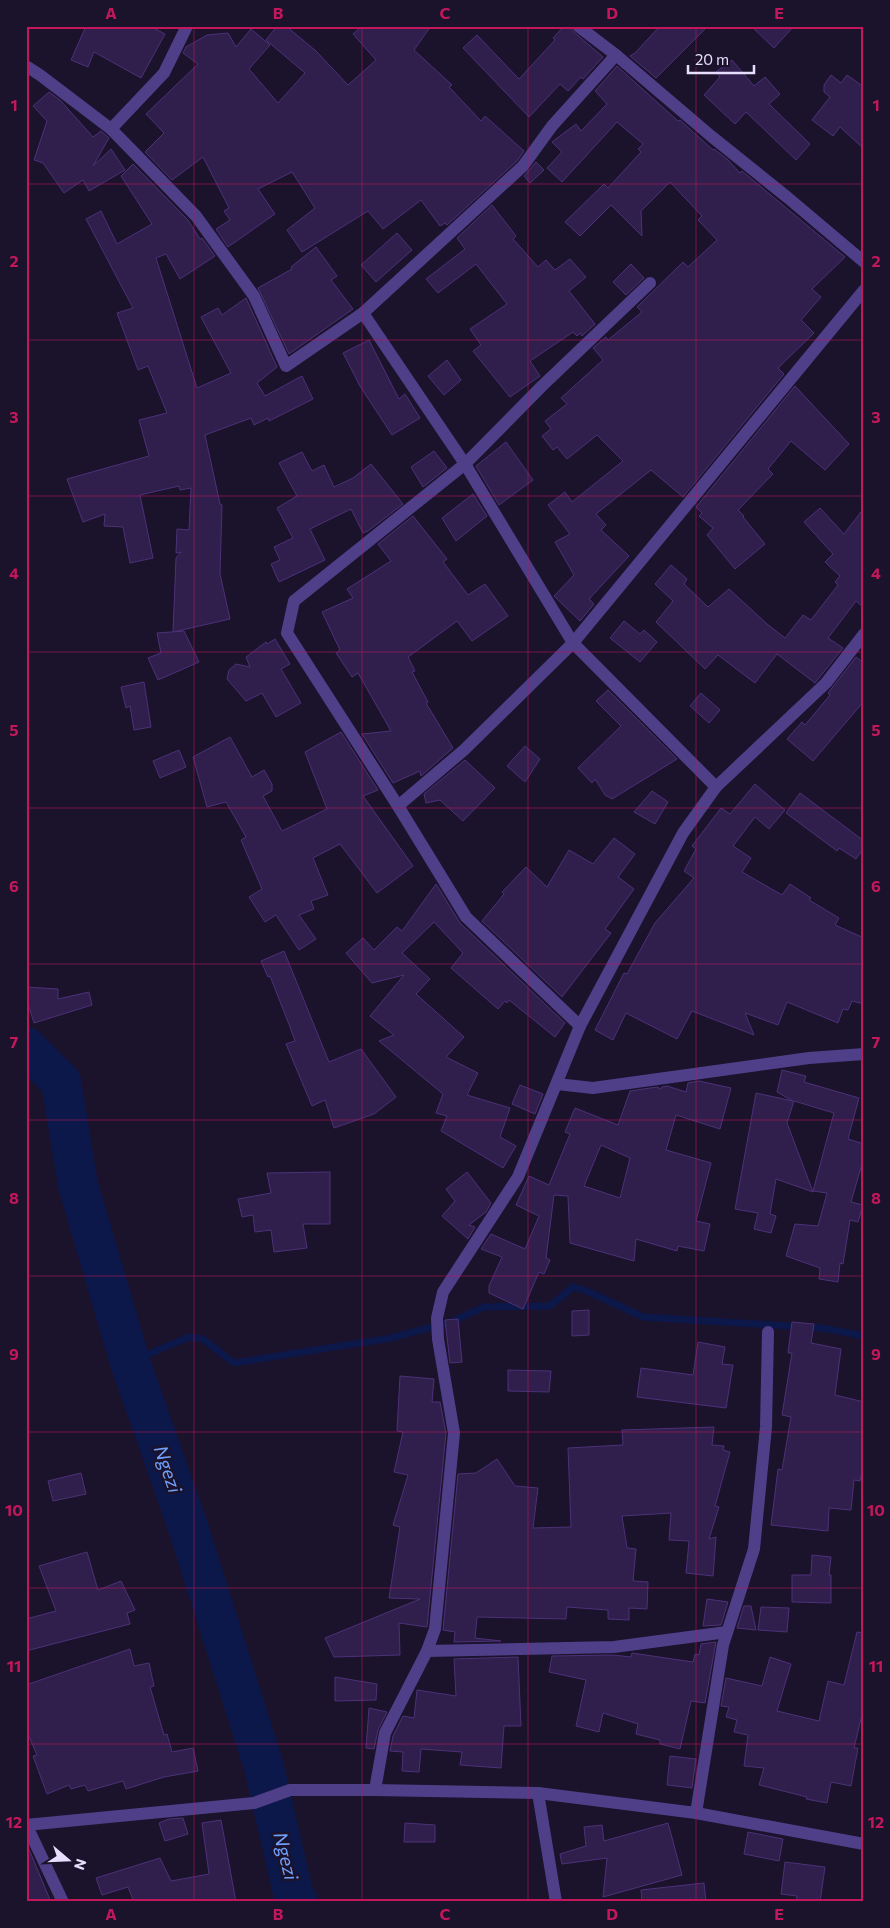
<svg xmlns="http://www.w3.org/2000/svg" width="890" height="1928" viewBox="0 0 890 1928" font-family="Commissioner,sans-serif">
	<rect width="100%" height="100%" fill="#1b122c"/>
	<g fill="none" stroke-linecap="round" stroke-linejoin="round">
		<!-- stream -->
		<path stroke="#0d184a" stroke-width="7" d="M130,1362L189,1337L203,1339L234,1363L391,1338L451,1322L484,1307L550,1306L573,1287L587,1291L643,1317L822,1328L864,1336"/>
		<!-- river -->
		<path stroke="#0d184a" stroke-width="40" d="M26,1047L61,1082L78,1185L130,1362L188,1527L264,1767L294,1897L298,1902"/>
	</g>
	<!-- building -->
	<g fill="#301f4c" stroke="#4c3178" fill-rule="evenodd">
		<path d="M86,26H150L165,34L141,78L94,52L88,67L71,60Z"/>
		<path d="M277,26H286L316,51L348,85L376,60L353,34L362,26H431L414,50L452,85L449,87L481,121L485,116L524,151L517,161L447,225L445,223L440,226L421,200L383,229L368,211L302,252L287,230L315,208L292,172L258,189L275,214L228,247L216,229L230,220L224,211L229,208L203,157L172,180L145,152L164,133L146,114L198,64L183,53L186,47L207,35L228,33L236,47L251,29L270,45L249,69L278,103L305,73L266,40Z"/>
		<path d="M564,26H567L603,57L583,79L581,77L568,91L560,84L529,117L463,48L477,35L519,79L555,40L553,38Z"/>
		<path d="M660,26H708L656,78L630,56L635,53Z"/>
		<path d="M751,26H794L774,48Z"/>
		<path d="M732,60L754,86L765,77L780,94L769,104L810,144L796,160L746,112L735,124L704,95L720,77L716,72Z"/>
		<path d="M617,66L678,121L680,120L713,150L714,149L727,159L740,173L742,171L845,257L812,289L821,297L801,320L814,333L778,368L784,374L683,497L651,470L596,514L606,525L601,530L629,556L589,599L594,604L580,621L554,596L574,575L555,542L570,534L548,505L565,492L572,502L623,461L597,435L567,459L557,447L553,450L542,436L551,429L545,421L567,404L561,398L603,360L593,348L606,337L608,340L642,312L637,307L683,262L688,267L717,240L698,220L702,216L670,182L641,211L642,236L611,205L580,236L565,222L604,184L608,188L641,152L638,149L643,144L617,122L562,182L547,168L562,152L552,142L576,124L581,131L607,104L595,91Z"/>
		<path d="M831,75L841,83L847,75L864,87V149L840,127L833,136L812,120L830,97L824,92V85Z"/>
		<path d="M49,92L60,100L93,137L101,131L109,138L93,166L111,149L125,170L89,191L83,180L64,193L43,163L34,160L47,121L33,106Z"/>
		<path d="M536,162L544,170L530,183L524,176Z"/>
		<path d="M133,164L188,220L200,239L202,238L215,256L180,279L166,254L156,258L197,388L231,373L201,317L218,308L222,315L246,298L277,367L257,383L265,396L302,376L313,399L269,421L268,418L254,425L251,418L205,435L220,504L222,505L220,574L230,619L173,632L176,558L181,552L176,553L177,529L189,530L191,488L180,490L179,486L140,495L153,558L130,563L123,527L104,526L105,514L83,522L67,479L149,456L139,420L167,413L148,366L138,370L117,313L133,308L86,219L101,211L117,244L152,224L121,176Z"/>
		<path d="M492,205L516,236L513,239L538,267L546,260L555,270L570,259L586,277L569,291L595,324L582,336L580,333L577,336L573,332L530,361L540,376L510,397L473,351L481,345L470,329L507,304L476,264L438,293L426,279L465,249L457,238Z"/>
		<path d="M397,233L412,250L376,282L361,265Z"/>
		<path d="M316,247L337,276L331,280L353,309L289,354L258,288L292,269L291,267Z"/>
		<path d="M631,264L644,278L626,295L613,282Z"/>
		<path d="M369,340L399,399L405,394L420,418L392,435L360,386L343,353Z"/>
		<path d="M447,360L461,380L444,395L428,376Z"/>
		<path d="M795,386L849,444L825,470L791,441L768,469L773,474L738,510L744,516L743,517L765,544L735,569L707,535L713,528L699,516L702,513L696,507Z"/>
		<path d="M506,442L533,480L499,505L476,466Z"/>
		<path d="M434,451L447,468L423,487L411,467Z"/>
		<path d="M302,452L312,471L324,465L334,487L353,478L371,464L403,504L368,531L363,533L351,509L310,529L325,560L279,582L271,564L280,560L274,547L293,538L277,508L297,496L279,463Z"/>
		<path d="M473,494L487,516L456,541L442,518Z"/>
		<path d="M820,508L844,534L864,508V608L856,601L828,638L843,648L815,683L777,654L755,683L718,655L705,669L656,622L673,601L655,584L671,565L687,579L684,584L708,607L729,589L767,624L785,638L803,615L811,620L838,585L835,582L840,576L825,562L833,554L804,522Z"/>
		<path d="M413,516L447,559L443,562L468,595L485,584L508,616L472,641L457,621L408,657L415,671L412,672L428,702L426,703L453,748L421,776L420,771L393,783L362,734L391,731L358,673L352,677L336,653L340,650L322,612L353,598L347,589L391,561L378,544Z"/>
		<path d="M624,621L640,634L644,630L657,642L640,662L610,638Z"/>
		<path d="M184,631L199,662L158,680L148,658L161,653L157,633Z"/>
		<path d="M275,639L290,664L281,669L301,703L276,717L262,693L246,701L227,679L229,670L236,664L250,667L246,657L266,642L267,644Z"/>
		<path d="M856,657L864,663V701L813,761L787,739L802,722L805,725L830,695L828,693Z"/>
		<path d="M144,682L151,727L134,730L130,706L126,708L121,687Z"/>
		<path d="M608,690L677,759L612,799L605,795L595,779L592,783L578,768L621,726L596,701Z"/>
		<path d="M701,693L720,710L709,723L690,706Z"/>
		<path d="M341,732L378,790L363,796L413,866L377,893L340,844L313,858L328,895L311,901L314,909L299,915L316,939L299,950L276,915L265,922L249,897L262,889L241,840L246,837L226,802L207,807L193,757L230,737L252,777L264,770L272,784V791L263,796L282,831L327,809L305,752Z"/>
		<path d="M525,746L540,759L525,782L507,766Z"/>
		<path d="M179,750L186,767L160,778L153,761Z"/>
		<path d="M465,760L495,788L463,821L440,800L426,803L424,794Z"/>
		<path d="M755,784L785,810L769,829L755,817L733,846L751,858L742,872L782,895L790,884L811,898L809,900L839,918L835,925L864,938V1004L852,1001L848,1010L843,1009L838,1023L787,1002L778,1025L745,1013L754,1035L692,1011L677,1039L626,1013L613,1040L595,1030L624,973L627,974L655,923L694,878L684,871L696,849L692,846L721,808L730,814Z"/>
		<path d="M652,791L668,802L655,824L634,812Z"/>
		<path d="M800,793L864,841V847L856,859L839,848L837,851L786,813Z"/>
		<path d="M614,838L635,854L618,877L634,889L605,929L611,933L562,997L482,921L504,894L502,892L526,867L547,887L569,850L593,864Z"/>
		<path d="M436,884L460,923L565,1023L555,1037L509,1000L507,1003L505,1001L498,1009L451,968L463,953L434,922L402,953L430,979L416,994L464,1037L446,1057L478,1073L467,1095L510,1108L500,1137L516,1146L503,1168L441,1131L447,1116L436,1113L443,1094L379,1041L394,1035L370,1016L404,975L372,983L346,953L363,938L374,950L397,927L402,931Z"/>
		<path d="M284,951L329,1062L361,1049L396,1097L374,1114L334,1128L325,1100L312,1106L286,1044L295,1041L290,1027L270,976L268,977L261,961Z"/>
		<path d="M26,987L58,989V999L89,992L92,1005L34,1023L26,997Z"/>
		<path d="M782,1070L806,1076L804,1082L859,1098L848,1139L864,1144V1157L851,1202L863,1205L858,1222L850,1220L843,1264L840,1263L838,1282L819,1279L820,1268L786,1256L795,1224L818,1226L827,1193L813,1191L834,1113L794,1101L787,1123L813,1192L776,1179L770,1214L776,1216L771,1233L754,1229L758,1213L735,1209L756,1093L793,1101L777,1092Z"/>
		<path d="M699,1081L731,1088L720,1129L676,1115L666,1150L711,1163L696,1221L710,1224L704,1251L678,1246L677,1251L636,1239L634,1261L570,1243L568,1196L554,1195L546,1258L550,1260L544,1274L539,1272L523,1309L489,1293V1286L502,1257L481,1249L491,1234L525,1249L539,1216L516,1205L529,1176L549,1185L570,1134L565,1132L575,1108L618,1125L630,1091L657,1087L661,1089L662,1087L667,1086L686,1092L688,1083ZM601,1145L630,1158L620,1198L584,1186Z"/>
		<path d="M520,1085L543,1094L535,1114L512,1104Z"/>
		<path d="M330,1172V1224H303L307,1248L274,1252L271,1230L255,1232L253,1215L242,1217L238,1199L271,1193L267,1173Z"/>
		<path d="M467,1172L491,1203L486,1212L469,1225L475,1227L468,1239L442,1216L455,1201L446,1189Z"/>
		<path d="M589,1310V1335L572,1336V1311Z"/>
		<path d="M458,1319L462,1362L450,1363L445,1320Z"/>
		<path d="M792,1322L814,1324L811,1343L841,1349L835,1395L864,1402V1460L860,1481L854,1480L851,1510L829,1508L828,1531L771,1525L778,1469L782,1470L791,1417L782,1415L792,1353H788Z"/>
		<path d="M698,1342L725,1347L722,1364L733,1365L726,1408L637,1397L641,1368L693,1375Z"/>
		<path d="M508,1370L551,1371L549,1392L508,1391Z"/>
		<path d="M400,1376L434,1379L432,1402H440L446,1433L427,1627L399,1623L400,1655L334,1657L325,1638L420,1599L389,1598L400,1527L393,1525L408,1475L394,1472L403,1432L397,1431Z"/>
		<path d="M714,1427L712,1445L724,1446L723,1450L730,1452L715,1506L719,1507L709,1539L716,1537L713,1576L686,1573L689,1541L669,1540L671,1513L622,1516L627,1548L636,1549L633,1581L648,1582L647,1609L629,1608V1620L608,1619V1610L567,1607L566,1619L477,1617L475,1638L501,1641L454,1642L455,1632L443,1630L458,1474L476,1473L497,1459L515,1486L538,1488L533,1528L571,1527L568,1448L623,1445L622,1430Z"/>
		<path d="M81,1473L86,1494L53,1501L48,1481Z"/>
		<path d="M87,1552L98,1590L121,1581L135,1610L127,1613L130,1624L26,1651V1619L56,1611L39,1566Z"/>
		<path d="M812,1555L831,1557L829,1575H831V1603L792,1602V1575H811Z"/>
		<path d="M707,1599L728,1602L721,1625L703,1626Z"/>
		<path d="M744,1606H751L756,1630L737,1628Z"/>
		<path d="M761,1607L789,1608L787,1632L758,1630Z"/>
		<path d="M857,1632L864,1633V1706L854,1748H858L851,1786L831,1782L827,1803L806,1799L807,1797L759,1785L764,1768L744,1766L748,1735L734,1732L737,1720L726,1717L729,1707L721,1706L726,1678L762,1686L770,1657L791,1664L777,1711L819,1721L828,1681L844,1685Z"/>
		<path d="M716,1642L705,1703L691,1701L680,1749L660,1744V1740L636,1734L638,1724L603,1713L599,1732L576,1726L586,1680L549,1672L552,1656L613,1655L631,1657L632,1653L693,1662L695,1654L699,1655L701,1644Z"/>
		<path d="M130,1649L134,1666L149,1663L154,1686L150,1687L164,1735L167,1734L172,1752L193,1748L198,1771L164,1777L126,1789L123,1781L88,1791L85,1785L71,1789L69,1785L47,1794L33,1756L37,1755L26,1729V1685Z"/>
		<path d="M518,1657L521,1726H504L501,1768L460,1765L462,1752L421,1749L419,1772L402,1771L403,1752L390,1751L393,1736L403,1716L414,1718L417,1690L456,1696L454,1659Z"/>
		<path d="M335,1677L377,1684L376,1700L335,1701Z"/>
		<path d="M369,1708L387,1712L378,1730L374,1749L366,1748Z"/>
		<path d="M670,1756L696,1759L692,1788L667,1785Z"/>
		<path d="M183,1818L188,1834L165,1841L159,1823L169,1819Z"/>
		<path d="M221,1820L236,1902H134L128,1887L102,1895L96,1878L160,1858L171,1881L209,1874L202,1823Z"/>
		<path d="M405,1823L435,1825V1842H404Z"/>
		<path d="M668,1823L682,1875L603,1897L607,1858L562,1864L560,1854L586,1846L584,1827L602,1825L604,1841Z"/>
		<path d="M748,1832L783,1839L779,1861L744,1854Z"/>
		<path d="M26,1843L31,1854L51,1902H26Z"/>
		<path d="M785,1862L825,1867L820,1902H796L797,1896L781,1894Z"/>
		<path d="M704,1883L706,1902H642L641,1890Z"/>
	</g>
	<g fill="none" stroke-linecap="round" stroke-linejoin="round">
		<!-- minor -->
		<g stroke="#4f3f89" stroke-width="12">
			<path d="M578,26L616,55L711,136L787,197L864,262"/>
			<path d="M26,66L40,75L111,129L196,216L254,296L286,366L363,313L523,166L552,126L616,55"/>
			<path d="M111,129L164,73L187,26"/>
			<path d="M363,313L465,464L573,643L716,787"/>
			<path d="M398,806L464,750L573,643L864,290"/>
			<path d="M580,1026L466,917L398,806L287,633L294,601L465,464L542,386L650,283"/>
			<path d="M557,1084L593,1088L809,1058L864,1054"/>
			<path d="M427,1651L614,1647L727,1632"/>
			<path d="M375,1790L385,1733L427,1651L435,1629L454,1433L438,1339L437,1318L443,1292L518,1177L580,1026L683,833L716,787L826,683L864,634"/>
			<path d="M538,1793L556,1902"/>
			<path d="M696,1813L723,1645L754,1549L766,1427L768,1332"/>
			<path d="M26,1824L63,1902"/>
			<path d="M26,1825L254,1803L290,1790H375L538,1793L696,1813L864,1844"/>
		</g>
	</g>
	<!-- grid -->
	<path fill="none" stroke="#c2185b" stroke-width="1" stroke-opacity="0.55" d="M194,26V1902M362,26V1902M528,26V1902M696,26V1902M26,184H864M26,340H864M26,496H864M26,652H864M26,808H864M26,964H864M26,1120H864M26,1276H864M26,1432H864M26,1588H864M26,1744H864"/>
	<g text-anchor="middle" stroke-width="5" stroke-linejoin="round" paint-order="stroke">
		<!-- water labels -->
		<g font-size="19" font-style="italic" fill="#6fa0fb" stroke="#1b122c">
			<text transform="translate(168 1469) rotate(71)" y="7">Ngezi</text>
			<text transform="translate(286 1856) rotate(76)" y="7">Ngezi</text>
		</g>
	</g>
	<!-- border -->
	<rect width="890" height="1928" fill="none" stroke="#1b122c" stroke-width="55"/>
	<!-- north arrow -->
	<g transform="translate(68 1860) rotate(109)" stroke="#1b122c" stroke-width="4" paint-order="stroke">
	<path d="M0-4L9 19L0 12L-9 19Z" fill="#e7defe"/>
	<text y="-8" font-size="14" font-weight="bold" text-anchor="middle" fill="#e7defe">N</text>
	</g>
	<!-- scale -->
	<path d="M688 65v8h66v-8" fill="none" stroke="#e7defe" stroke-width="2.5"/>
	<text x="695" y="65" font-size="15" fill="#e7defe" stroke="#1b122c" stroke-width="4" paint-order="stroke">20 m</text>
	<rect x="28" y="28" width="834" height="1872" fill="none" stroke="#c2185b" stroke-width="2"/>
	<g font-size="16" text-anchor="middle" font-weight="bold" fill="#c2185b">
		<text x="111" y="19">A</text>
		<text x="278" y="19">B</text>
		<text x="445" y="19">C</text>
		<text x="612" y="19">D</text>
		<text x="779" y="19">E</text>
		<text x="14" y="111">1</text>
		<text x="876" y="111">1</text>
		<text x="14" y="267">2</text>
		<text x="876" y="267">2</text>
		<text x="14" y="423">3</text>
		<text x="876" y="423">3</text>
		<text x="14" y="579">4</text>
		<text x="876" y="579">4</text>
		<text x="14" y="736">5</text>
		<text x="876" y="736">5</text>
		<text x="14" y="892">6</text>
		<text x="876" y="892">6</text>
		<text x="14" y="1048">7</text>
		<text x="876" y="1048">7</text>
		<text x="14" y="1204">8</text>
		<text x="876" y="1204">8</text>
		<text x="14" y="1360">9</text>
		<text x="876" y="1360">9</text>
		<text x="14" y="1516">10</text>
		<text x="876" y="1516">10</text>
		<text x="14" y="1672">11</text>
		<text x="876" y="1672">11</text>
		<text x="14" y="1828">12</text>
		<text x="876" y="1828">12</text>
		<text x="111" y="1920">A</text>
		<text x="278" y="1920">B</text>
		<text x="445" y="1920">C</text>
		<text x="612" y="1920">D</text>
		<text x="779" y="1920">E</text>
	</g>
</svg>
